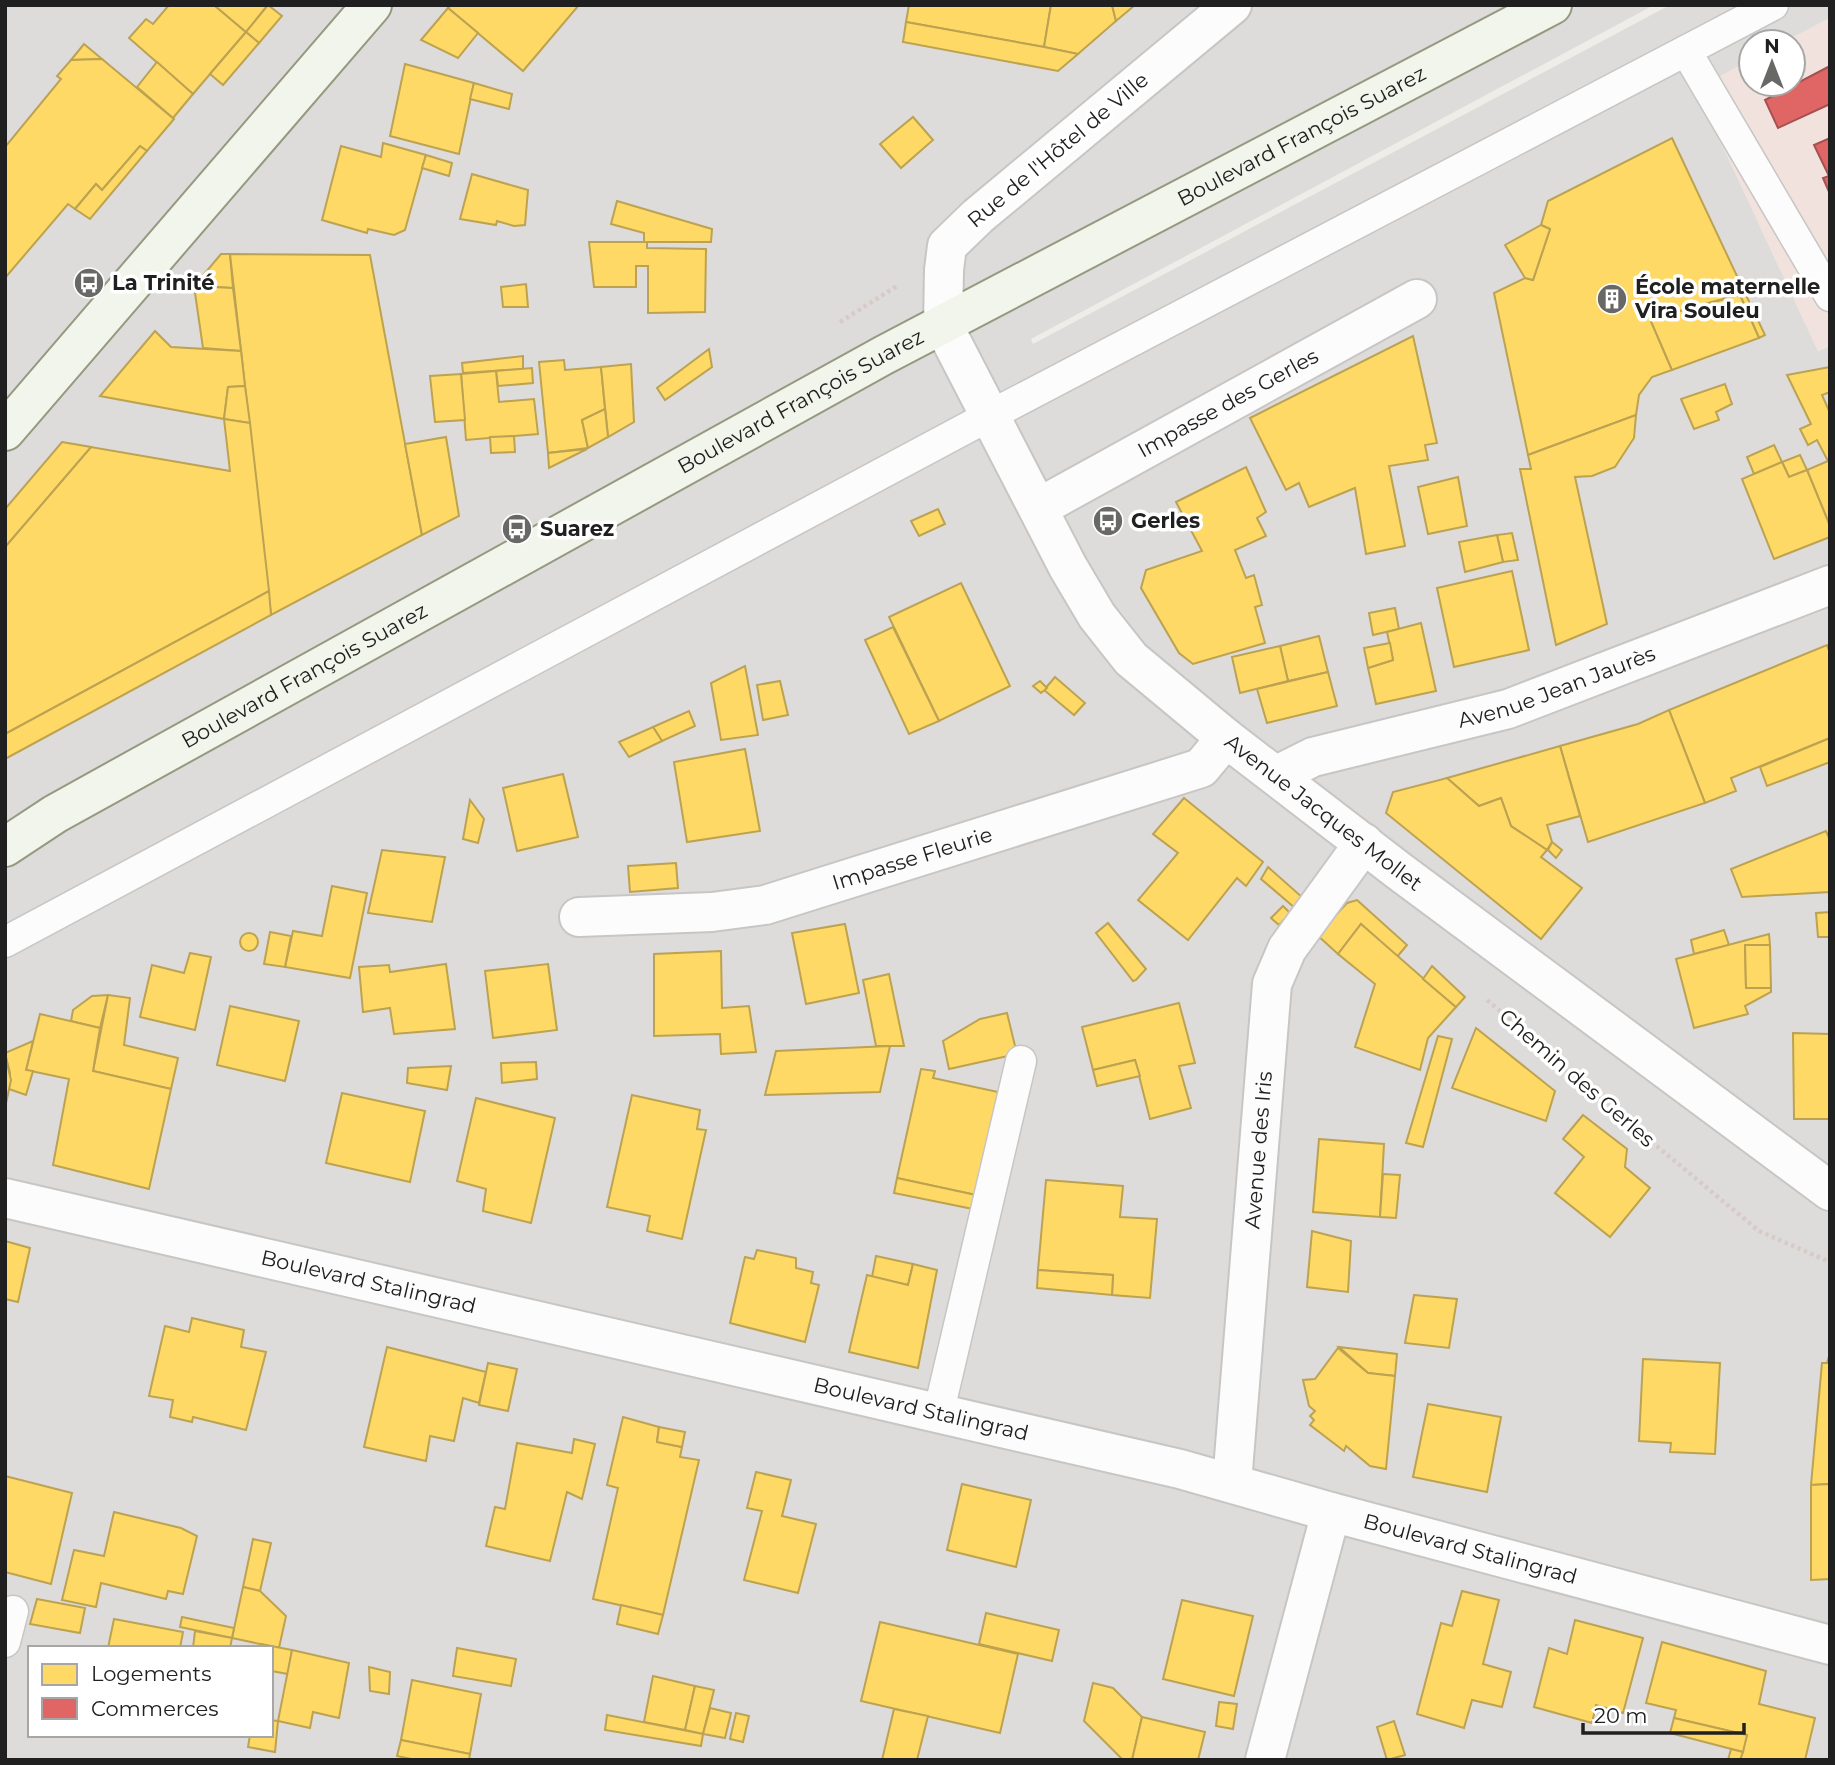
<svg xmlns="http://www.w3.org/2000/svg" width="1835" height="1765" viewBox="0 0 1835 1765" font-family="Montserrat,sans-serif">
	<rect width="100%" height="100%" fill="#eeede8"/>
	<!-- residential -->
	<path fill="#dddcda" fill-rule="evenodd" d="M5,5H1654L1031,339L1033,344L1670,5H1830V18L1784,42H1751V60L1696,89L1818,351L1830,346V1760H5ZM30,1648H271V1735H30Z"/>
	<!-- commercial -->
	<path fill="#f1e2dd" d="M1830,18V345L1818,351L1696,89L1751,60V84H1793V42H1784Z"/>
	<!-- homes -->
	<g fill="#ffd966" stroke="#bca251" stroke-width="2">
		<path d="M169,5H214L246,32L193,94L129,38L146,19L153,24Z"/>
		<path d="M214,5H268L246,32Z"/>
		<path d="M268,5L282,16L259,43L246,32Z"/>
		<path d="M451,5H579L523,71L448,8Z"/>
		<path d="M909,5H1051L1044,47L906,22Z"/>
		<path d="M1051,5H1112L1116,21L1078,54L1044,47Z"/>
		<path d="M1112,5H1135L1116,21Z"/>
		<path d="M448,8L478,33L458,58L421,40Z"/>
		<path d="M906,22L1044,47L1078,54L1058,71L903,42Z"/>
		<path d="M246,32L259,43L223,85L210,74Z"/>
		<path d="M84,44L102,59L71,60Z"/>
		<path d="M102,59L174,119L147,151L140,146L102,190L96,184L75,209L68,204L5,278V147L61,79L57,76L71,60Z"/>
		<path d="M157,62L193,94L173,118L137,87Z"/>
		<path d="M405,64L474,83L459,154L390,136Z"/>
		<path d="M474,83L512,94L509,109L470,99Z"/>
		<path d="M913,117L933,140L901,168L880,144Z"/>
		<path d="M1672,138L1745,293L1650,319L1672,370L1652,377L1639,395L1636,415L1528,455L1494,293L1525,278L1533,280L1550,229L1541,225L1548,201Z"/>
		<path d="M383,143L426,155L405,230L394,235L368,229L367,233L322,220L341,146L381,157Z"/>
		<path d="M140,146L147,151L90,219L75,209L96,184L102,190Z"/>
		<path d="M426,155L452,163L449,176L422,168Z"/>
		<path d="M472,174L528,190L525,225L514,226L497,221L496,225L460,219Z"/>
		<path d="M617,201L712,229L711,242H644V233L611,224Z"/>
		<path d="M1541,225L1550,229L1533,280L1525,278L1505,245Z"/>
		<path d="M589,242H647V248L706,249L705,312L648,313V266H636V287H594Z"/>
		<path d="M221,254H230L233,288L194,286Z"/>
		<path d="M230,254L370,255L422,535L271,615Z"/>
		<path d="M526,284L528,307H503L501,287Z"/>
		<path d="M194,286L233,288L241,351L203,348Z"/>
		<path d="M1745,293L1765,335L1759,338L1740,295Z"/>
		<path d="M1740,295L1759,338L1672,370L1650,319Z"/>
		<path d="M155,331L171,347L241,351L245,386L228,387L224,419L100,396Z"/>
		<path d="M1413,336L1437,443L1425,445L1428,460L1389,466L1405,546L1366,554L1355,488L1309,507L1299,483L1286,490L1250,418Z"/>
		<path d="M709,349L712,367L665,400L657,388Z"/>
		<path d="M523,356V369L463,373L462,363Z"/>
		<path d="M564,360L565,370L601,367L605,409L582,420L588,448L548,453L539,362Z"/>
		<path d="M631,364L634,422L608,437L601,367Z"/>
		<path d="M1830,367V392L1822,395L1830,413V526L1807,470L1828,461L1817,440L1808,445L1800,429L1811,424L1787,375Z"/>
		<path d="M532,368L533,383L498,386L496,371Z"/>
		<path d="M496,371L499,402L534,399L538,434L466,440L461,374Z"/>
		<path d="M461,374L465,420L435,422L430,376Z"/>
		<path d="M1725,384L1732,404L1716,412L1719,420L1694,429L1681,399Z"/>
		<path d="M245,386L250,423L224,419L228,387Z"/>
		<path d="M605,409L608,437L588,448L582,420Z"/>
		<path d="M1636,415L1634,438L1615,467L1592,476L1575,477L1607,624L1556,645L1520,469H1531L1528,455Z"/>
		<path d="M224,419L250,423L269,591L5,734V547L91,447L230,471Z"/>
		<path d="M514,436L515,452L491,453L490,437Z"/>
		<path d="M446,437L459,516L422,535L405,444Z"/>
		<path d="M62,442L91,447L5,547V509Z"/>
		<path d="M1774,445L1782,462L1754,474L1747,457Z"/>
		<path d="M587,449L549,468L548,453Z"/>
		<path d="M1800,455L1807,470L1789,477L1782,462Z"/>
		<path d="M1782,462L1789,477L1807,470L1830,526V537L1774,559L1742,479Z"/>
		<path d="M1246,467L1266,512L1257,518L1266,536L1235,550L1246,578L1254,575L1262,605L1255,607L1265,643L1193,664L1179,653L1141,588L1146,570L1202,551L1176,502Z"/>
		<path d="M1458,477L1467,526L1428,534L1418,487Z"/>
		<path d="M938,509L945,524L919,536L911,521Z"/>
		<path d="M1512,533L1518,560L1503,562L1497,535Z"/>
		<path d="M1497,535L1503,562L1465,572L1459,542Z"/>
		<path d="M1512,571L1529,650L1454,667L1437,588Z"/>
		<path d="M961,583L1010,686L939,721L889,617Z"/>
		<path d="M269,591L271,615L5,759V734Z"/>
		<path d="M1395,608L1399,629L1373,635L1369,613Z"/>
		<path d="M1421,623L1436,691L1376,704L1368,668L1393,660L1387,632Z"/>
		<path d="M893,627L939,721L909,734L865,640Z"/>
		<path d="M1319,636L1328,672L1288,681L1280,646Z"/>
		<path d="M1390,643L1393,660L1368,668L1364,648Z"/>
		<path d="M1827,645L1830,653V738L1731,778L1736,791L1705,803L1669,710Z"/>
		<path d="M1280,646L1288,681L1240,693L1232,657Z"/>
		<path d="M745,666L758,735L721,740L711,683Z"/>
		<path d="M1328,672L1337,706L1267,723L1257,689Z"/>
		<path d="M1055,677L1085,703L1074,715L1044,690Z"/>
		<path d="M780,681L788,715L763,720L757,685Z"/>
		<path d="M1040,681L1047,688L1041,693L1033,686Z"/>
		<path d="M1669,710L1705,803L1588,842L1560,746L1638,724Z"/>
		<path d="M689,711L695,726L662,741L653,727Z"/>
		<path d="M653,727L662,741L629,757L619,742Z"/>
		<path d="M1830,738V762L1767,786L1760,767Z"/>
		<path d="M1560,746L1580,816L1547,825L1552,842L1547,850L1511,826L1501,798L1479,806L1447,778Z"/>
		<path d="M745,749L760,831L687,842L674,762Z"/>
		<path d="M563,774L578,837L517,851L503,788Z"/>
		<path d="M1447,778L1479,806L1501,798L1511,826L1547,850L1541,857L1582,888L1541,939L1386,813L1393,792Z"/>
		<path d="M1184,798L1263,862L1246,886L1237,878L1188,940L1138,900L1178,853L1153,834Z"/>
		<path d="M470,800L484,819L478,843L463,839Z"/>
		<path d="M1826,831L1830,840V892L1742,897L1731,869Z"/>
		<path d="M1552,842L1562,850L1556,858L1548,850Z"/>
		<path d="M382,850L445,857L432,922L368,913Z"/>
		<path d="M676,863L678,888L630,892L628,866Z"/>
		<path d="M1268,867L1303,898L1295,908L1261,879Z"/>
		<path d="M332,886L367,893L350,978L285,967L293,931L322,936Z"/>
		<path d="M1357,900L1407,945L1397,957L1361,924L1338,954L1317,935L1347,903Z"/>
		<path d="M1283,906L1290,913L1279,925L1271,918Z"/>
		<path d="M1830,912V937H1818L1816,913Z"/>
		<path d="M1108,923L1146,969L1136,980L1133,981L1096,933Z"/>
		<path d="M845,924L859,993L806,1004L792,933Z"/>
		<path d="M1361,924L1456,1007L1428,1038L1420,1070L1355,1047L1375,984L1338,954Z"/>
		<path d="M1724,930L1729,945L1694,954L1691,940Z"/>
		<path d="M270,932L291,936L285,967L264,964Z"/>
		<circle cx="249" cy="942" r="9"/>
		<path d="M1769,934L1770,945H1745L1746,988H1771V992L1745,1006L1748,1014L1694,1028L1676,959Z"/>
		<path d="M1745,945H1770L1771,988H1746Z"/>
		<path d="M721,951L722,1008L749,1006L756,1052L721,1054L720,1034L654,1036V954Z"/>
		<path d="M190,953L211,957L195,1030L140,1017L152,965L184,973Z"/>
		<path d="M446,964L455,1029L394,1034L390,1008L363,1012L359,967L389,965L390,972Z"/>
		<path d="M548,964L557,1030L493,1038L485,971Z"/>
		<path d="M1432,966L1465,997L1456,1007L1423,979Z"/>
		<path d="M889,974L904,1046H876L863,980Z"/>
		<path d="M108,995L100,1028L71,1021L73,1010L92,996Z"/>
		<path d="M108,995L130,998L124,1045L178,1058L171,1089L93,1071Z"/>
		<path d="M1179,1003L1195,1063L1179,1066L1191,1108L1150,1119L1135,1060L1093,1070L1082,1027Z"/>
		<path d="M230,1006L299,1021L285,1081L217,1065Z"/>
		<path d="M1007,1013L1017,1054L949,1069L943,1041L980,1019Z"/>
		<path d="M40,1014L100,1028L93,1071L171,1089L149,1189L53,1165L69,1079L26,1070Z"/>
		<path d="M1476,1028L1555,1091L1546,1121L1452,1088Z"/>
		<path d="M1793,1033L1830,1034V1119H1794Z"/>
		<path d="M1438,1036L1452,1039L1423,1147L1406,1143Z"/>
		<path d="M33,1041L26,1070L33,1071L26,1095L9,1089L10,1073L5,1053Z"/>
		<path d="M890,1046L880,1092L765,1095L776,1051Z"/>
		<path d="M6,1059L11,1080L5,1108V1059Z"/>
		<path d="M1135,1060L1140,1076L1097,1086L1093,1070Z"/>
		<path d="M536,1062L537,1079L502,1083L501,1063Z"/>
		<path d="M451,1066L447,1090L407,1083L408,1068Z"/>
		<path d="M921,1069L935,1071L933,1078L998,1092L976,1195L897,1178Z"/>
		<path d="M342,1093L425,1111L410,1182L326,1163Z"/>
		<path d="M632,1095L700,1110L697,1129L706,1130L682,1239L647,1231L650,1216L607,1207Z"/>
		<path d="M476,1098L555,1118L531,1223L483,1211L486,1189L457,1181Z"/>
		<path d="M1583,1115L1627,1149L1625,1167L1650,1188L1610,1237L1555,1193L1584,1157L1563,1139Z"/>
		<path d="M1319,1139L1384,1144L1380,1217L1313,1212Z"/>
		<path d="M1383,1174L1400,1175L1396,1218L1380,1217Z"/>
		<path d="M897,1178L976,1195L973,1209L894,1193Z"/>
		<path d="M1046,1180L1123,1186L1120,1217L1157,1219L1150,1298L1112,1295L1113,1275L1038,1270Z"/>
		<path d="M1312,1231L1351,1241L1348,1292L1307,1287Z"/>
		<path d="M5,1241L30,1248L18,1302L5,1299Z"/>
		<path d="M757,1250L796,1258V1268L813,1272L811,1283L819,1285L805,1342L730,1323L745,1257L754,1259Z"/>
		<path d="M876,1256L913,1264L908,1285L872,1277Z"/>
		<path d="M913,1264L937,1270L918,1368L849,1352L867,1275L908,1285Z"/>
		<path d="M1038,1270L1113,1275L1112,1295L1037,1288Z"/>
		<path d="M1414,1295L1457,1299L1449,1348L1405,1343Z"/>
		<path d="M192,1318L244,1330L241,1347L266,1352L246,1430L193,1417L192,1422L170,1417L173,1400L149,1396L165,1326L189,1332Z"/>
		<path d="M387,1347L486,1372L479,1403L463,1398L454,1441L430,1436L426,1461L364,1447Z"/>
		<path d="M1339,1347L1397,1354L1395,1376L1368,1373Z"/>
		<path d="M1338,1348L1368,1373L1395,1376L1386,1469L1370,1466L1346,1446L1344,1451L1310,1425L1314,1420L1310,1416L1315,1411L1309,1406L1303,1380L1315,1379Z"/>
		<path d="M1830,1353V1484L1811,1485L1822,1363H1827Z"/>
		<path d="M1643,1359L1720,1363L1715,1454L1670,1452L1671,1443L1639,1441Z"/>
		<path d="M488,1363L517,1369L508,1411L479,1405Z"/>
		<path d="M1428,1404L1501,1417L1487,1492L1413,1477Z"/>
		<path d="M623,1417L659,1427L657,1442L682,1447L680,1457L699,1460L663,1615L593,1599L618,1488L607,1485Z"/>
		<path d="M659,1427L685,1432L682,1447L657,1442Z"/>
		<path d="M574,1439L595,1444L582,1499L567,1492L550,1561L486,1546L495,1507L505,1509L517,1443L572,1453Z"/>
		<path d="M756,1472L791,1480L782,1516L816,1524L798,1593L744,1580L762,1511L747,1508Z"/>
		<path d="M5,1476L72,1493L51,1584L5,1572Z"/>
		<path d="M962,1484L1031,1500L1016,1567L947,1550Z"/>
		<path d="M1830,1484V1579L1811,1580V1485Z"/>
		<path d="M114,1512L181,1528L197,1536L183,1594L168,1591L166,1599L101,1583L96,1607L62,1600L74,1550L104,1556Z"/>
		<path d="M253,1539L271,1543L260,1591L243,1587Z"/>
		<path d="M243,1587L260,1591L286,1616L279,1648L232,1638Z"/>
		<path d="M1462,1591L1499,1600L1483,1664L1511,1672L1502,1707L1472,1700L1464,1728L1417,1714L1441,1623L1452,1626Z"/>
		<path d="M37,1599L85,1608L80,1633L30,1624Z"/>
		<path d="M1182,1600L1253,1616L1234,1696L1163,1679Z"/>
		<path d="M621,1605L663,1615L658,1634L617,1624Z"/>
		<path d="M986,1613L1059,1630L1052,1661L979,1644Z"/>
		<path d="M182,1617L234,1628L232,1638L180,1627Z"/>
		<path d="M114,1619L183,1632L180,1648H108Z"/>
		<path d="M1575,1620L1643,1638L1623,1713L1596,1705L1592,1723L1534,1707L1549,1648L1567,1654Z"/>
		<path d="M880,1622L1018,1654L1000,1733L861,1701Z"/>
		<path d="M195,1631L232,1638L230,1648H193Z"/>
		<path d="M1662,1642L1766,1671L1759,1704L1815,1718L1805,1760H1740L1747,1735L1674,1718L1676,1710L1646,1703Z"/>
		<path d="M261,1644L292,1650L288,1674L271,1671V1648H261Z"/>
		<path d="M457,1648L516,1659L511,1686L453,1676Z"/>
		<path d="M292,1650L349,1663L339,1718L313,1712L310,1728L278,1721Z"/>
		<path d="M369,1667L390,1672L389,1694L370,1691Z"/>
		<path d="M653,1676L695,1686L685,1730L644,1722Z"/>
		<path d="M412,1680L481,1694L470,1754L401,1740Z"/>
		<path d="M1093,1683L1113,1688L1142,1717L1132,1760H1123L1084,1721Z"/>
		<path d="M695,1686L714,1690L703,1734L685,1730Z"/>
		<path d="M1219,1702L1237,1704L1233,1729L1216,1726Z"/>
		<path d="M710,1708L731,1713L725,1738L703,1734Z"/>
		<path d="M894,1709L928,1716L917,1760H882Z"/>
		<path d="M736,1713L749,1716L743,1742L730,1739Z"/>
		<path d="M607,1715L703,1734L701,1746L605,1730Z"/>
		<path d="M1142,1717L1205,1732L1198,1760H1132Z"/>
		<path d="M1674,1718L1747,1735L1743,1752L1670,1733Z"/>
		<path d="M271,1720L278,1721L275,1752L248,1747L250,1735H271Z"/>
		<path d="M1394,1721L1405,1755L1387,1760L1377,1727Z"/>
		<path d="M401,1740L470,1754L469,1760H416L397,1756Z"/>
		<path d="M1731,1749L1743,1752L1740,1760H1728Z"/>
	</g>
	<!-- shops -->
	<g fill="#e06666" stroke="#a65151" stroke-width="2">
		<path d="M1830,66V104L1778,128L1765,100Z"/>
		<path d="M1830,138V194L1823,178L1829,176L1814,145Z"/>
	</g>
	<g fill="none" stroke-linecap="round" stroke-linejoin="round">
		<!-- lane casing -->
		<g stroke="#c7c6c4" stroke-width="33">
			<g id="lane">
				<path d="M1686,51L1830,296"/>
				<path d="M5,942L989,416L1773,5"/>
				<path d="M938,1415L1021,1061"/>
				<path d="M5,1642L13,1611"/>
			</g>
		</g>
		<!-- street casing -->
		<g stroke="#c7c6c4" stroke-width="42">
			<g id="street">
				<path id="s1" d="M1232,5L978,216L947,246L944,270L943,325L1068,567L1097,616L1131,659L1226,738L1399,871L1830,1191"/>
				<path id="s2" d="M1038,508L1417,299"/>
				<path id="s3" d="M1277,775L1313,757L1508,709L1830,585"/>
				<path id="s4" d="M579,917L712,912L765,905L1201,768L1226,738"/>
				<path id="s5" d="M5,1198L1180,1469L1331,1512L1830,1645"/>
				<path id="s6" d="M1232,1483L1272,984L1287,949L1364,843"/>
				<path d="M1265,1760L1331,1512"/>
			</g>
		</g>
		<!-- secondary casing -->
		<g stroke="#94997f" stroke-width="42">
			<g id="secondary">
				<path d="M5,431L372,5"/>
				<path id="s7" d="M5,847L55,814L884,355L1552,5"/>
			</g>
		</g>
		<!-- path -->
		<g stroke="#d8cbc7" stroke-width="4.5" stroke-dasharray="3.5 3.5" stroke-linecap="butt">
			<path d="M840,322L897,286"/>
			<path d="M1487,1000L1522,1029L1547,1055L1759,1231L1830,1262"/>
		</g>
		<!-- lane -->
		<use href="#lane" stroke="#fcfcfc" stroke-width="30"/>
		<!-- street -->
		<use href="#street" stroke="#fcfcfc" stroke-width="38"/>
		<!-- secondary -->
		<use href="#secondary" stroke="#f2f5eb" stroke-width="38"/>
	</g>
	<!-- icons -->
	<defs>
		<g id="bus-disc" transform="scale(1.575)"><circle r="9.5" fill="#686866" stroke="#fff"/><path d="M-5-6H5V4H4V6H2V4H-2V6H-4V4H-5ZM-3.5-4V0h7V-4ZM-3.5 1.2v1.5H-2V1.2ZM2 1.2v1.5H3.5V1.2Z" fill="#fff"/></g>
		<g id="building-disc" transform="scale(1.575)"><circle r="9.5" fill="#686866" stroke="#fff"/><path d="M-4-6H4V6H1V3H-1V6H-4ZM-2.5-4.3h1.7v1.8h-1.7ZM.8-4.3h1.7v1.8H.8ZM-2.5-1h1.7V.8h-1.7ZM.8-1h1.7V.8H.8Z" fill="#fff"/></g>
	</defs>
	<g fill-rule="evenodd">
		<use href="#bus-disc" x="89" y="283"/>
		<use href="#building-disc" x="1612" y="299"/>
		<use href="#bus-disc" x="1108" y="521"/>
		<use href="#bus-disc" x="517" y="529"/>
	</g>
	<g text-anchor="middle" stroke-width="7" stroke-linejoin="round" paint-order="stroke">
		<!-- street labels -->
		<g font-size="21" fill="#202020" stroke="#fff">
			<text dy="7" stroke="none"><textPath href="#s7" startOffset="1479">Boulevard François Suarez</textPath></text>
			<text transform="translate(1058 150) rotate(-40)" y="7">Rue de l'Hôtel de Ville</text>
			<text dy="7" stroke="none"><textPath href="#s7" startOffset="912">Boulevard François Suarez</textPath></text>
			<text dy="7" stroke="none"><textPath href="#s2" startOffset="217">Impasse des Gerles</textPath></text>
			<text dy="7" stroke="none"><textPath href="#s7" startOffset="345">Boulevard François Suarez</textPath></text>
			<text dy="7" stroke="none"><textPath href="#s3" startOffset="294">Avenue Jean Jaurès</textPath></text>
			<text dy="7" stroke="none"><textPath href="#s1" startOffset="1083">Avenue Jacques Mollet</textPath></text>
			<text dy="7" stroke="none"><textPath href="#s4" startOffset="341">Impasse Fleurie</textPath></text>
			<text transform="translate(1577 1078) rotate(41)" y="7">Chemin des Gerles</text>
			<text dy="7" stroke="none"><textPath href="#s6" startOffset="334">Avenue des Iris</textPath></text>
			<text dy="7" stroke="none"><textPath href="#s5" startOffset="373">Boulevard Stalingrad</textPath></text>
			<text dy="7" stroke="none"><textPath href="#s5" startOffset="940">Boulevard Stalingrad</textPath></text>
			<text dy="7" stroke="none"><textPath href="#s5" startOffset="1507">Boulevard Stalingrad</textPath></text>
		</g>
		<!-- poi labels -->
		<g font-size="21" font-weight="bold" fill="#202020" stroke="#fff" text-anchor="start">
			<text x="112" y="290">La Trinité</text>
			<text x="1635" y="294">École maternelle<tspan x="1635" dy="24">Vira Souleu</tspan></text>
			<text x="1131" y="528">Gerles</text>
			<text x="540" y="536">Suarez</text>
		</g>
	</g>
	<!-- border -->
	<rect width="1835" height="1765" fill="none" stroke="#202020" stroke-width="14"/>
	<!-- legend -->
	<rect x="28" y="1646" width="245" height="91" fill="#ffffff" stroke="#a6a6a6" stroke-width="2"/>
	<rect x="42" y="1664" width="35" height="21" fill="#ffd966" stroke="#a6a6a6" stroke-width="2"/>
	<text x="91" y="1681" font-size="21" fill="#202020">Logements</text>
	<rect x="42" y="1698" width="35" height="21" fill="#e06666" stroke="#a6a6a6" stroke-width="2"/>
	<text x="91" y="1716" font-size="21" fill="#202020">Commerces</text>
	<!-- north arrow -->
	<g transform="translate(1772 63)"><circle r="33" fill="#ffffff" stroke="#a6a6a6" stroke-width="2"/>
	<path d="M0-5L12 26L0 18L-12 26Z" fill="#686866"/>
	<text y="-10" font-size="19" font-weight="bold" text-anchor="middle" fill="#202020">N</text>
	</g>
	<!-- scale -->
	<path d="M1583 1723v10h161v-10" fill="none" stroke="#202020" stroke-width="3.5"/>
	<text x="1594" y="1723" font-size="21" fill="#202020" stroke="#ffffff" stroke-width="5" paint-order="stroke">20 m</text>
</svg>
